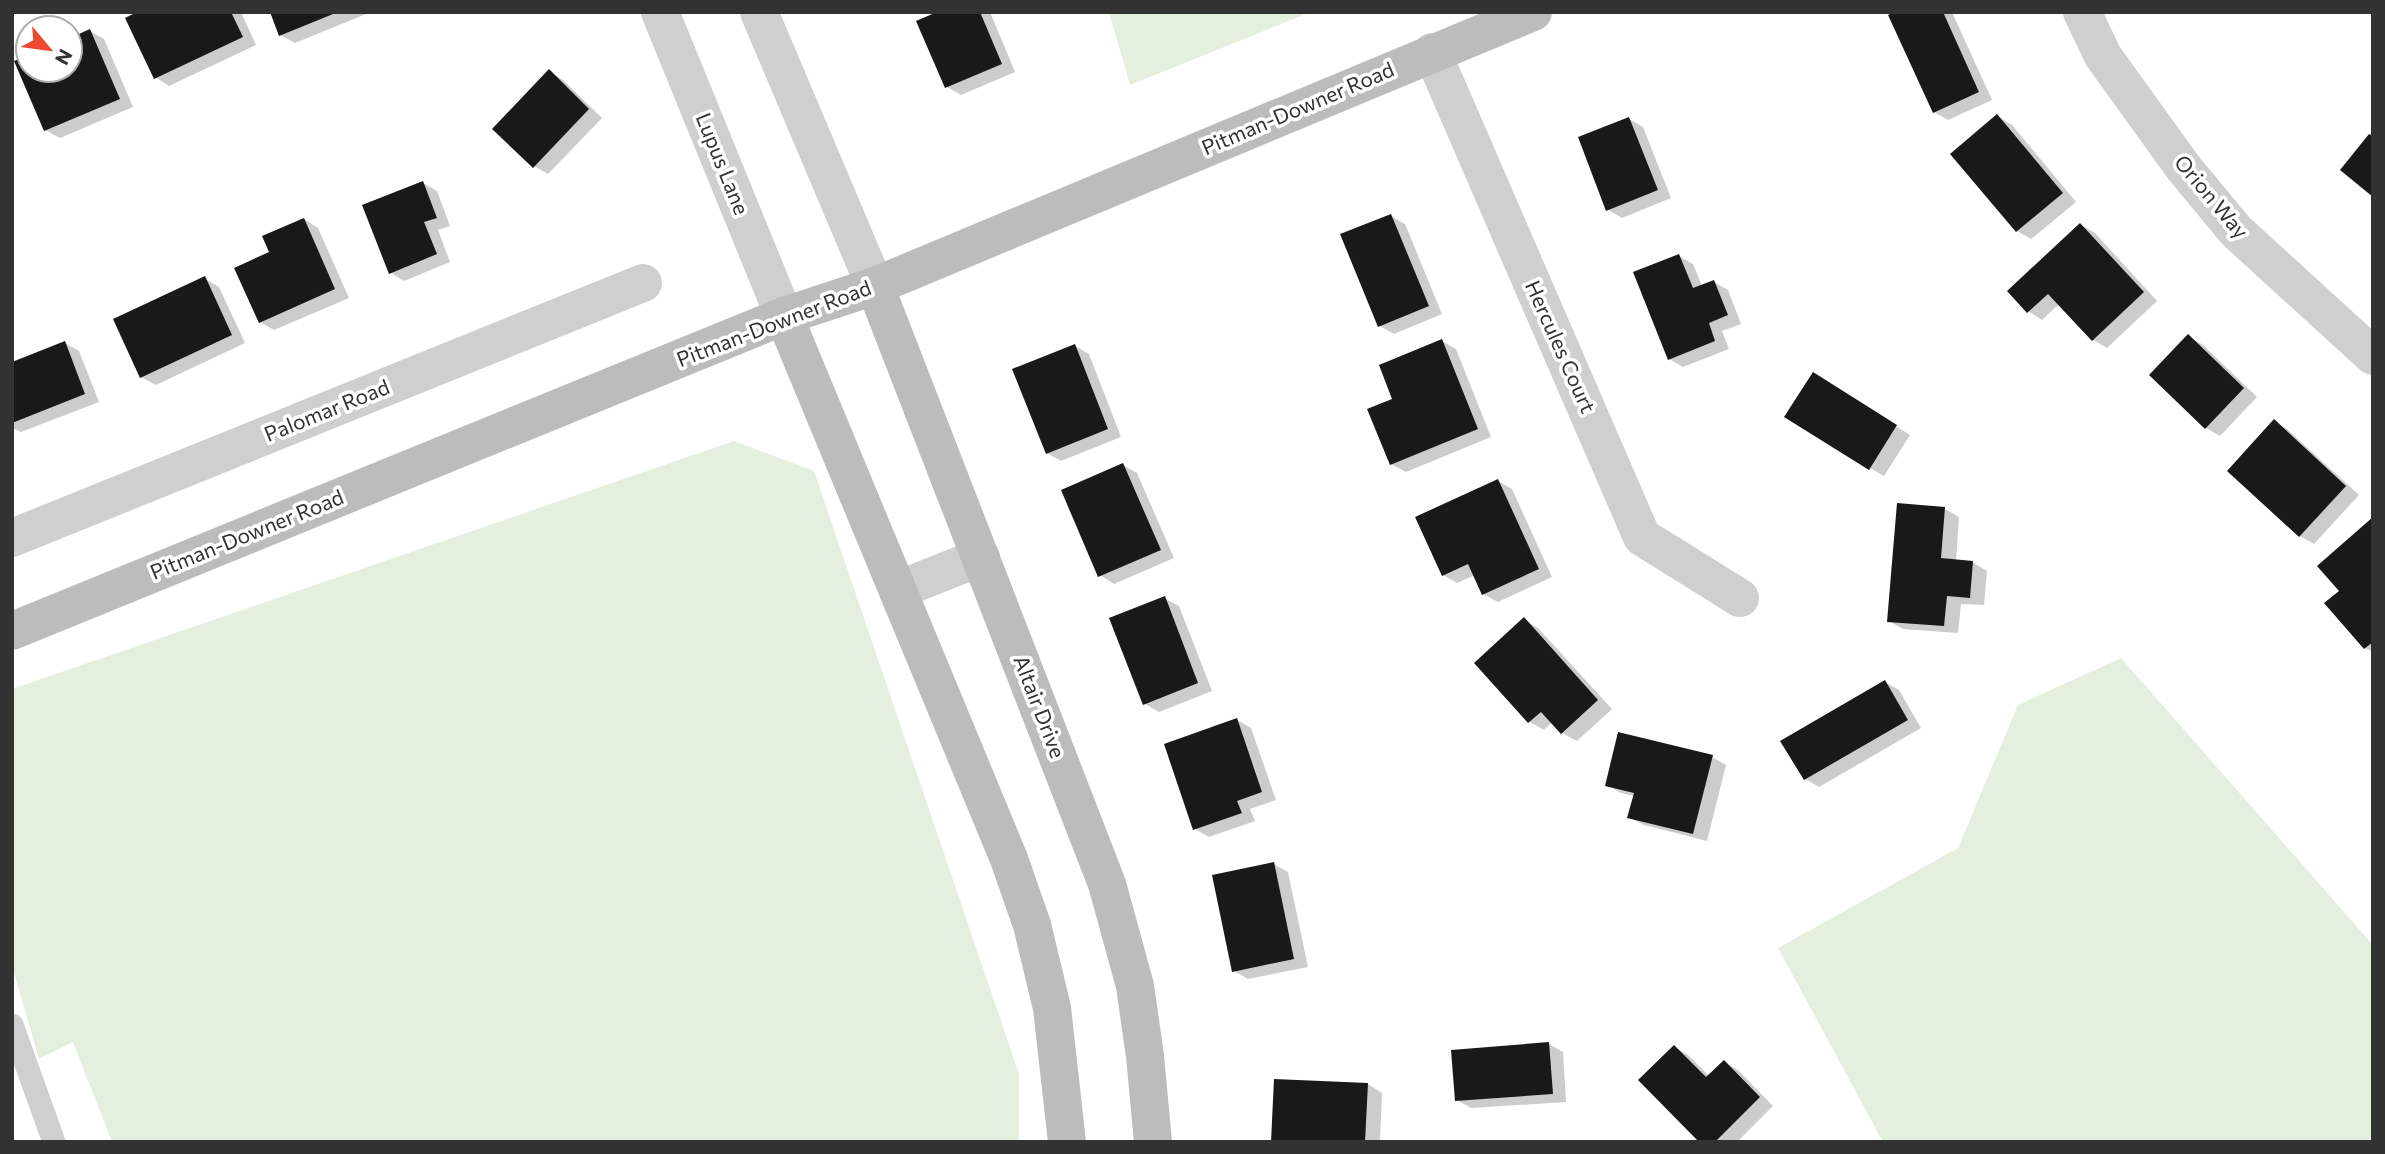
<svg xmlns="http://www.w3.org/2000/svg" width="2385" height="1154" viewBox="0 0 2385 1154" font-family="Commissioner,sans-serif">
	<rect width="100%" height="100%" fill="#fff"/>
	<!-- green -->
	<g fill="#e5efe0">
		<path d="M1109,12H1311L1130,85Z"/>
		<path d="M734,441L814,471L1019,1074V1142H112L73,1042L39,1059L12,966V689Z"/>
		<path d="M2121,658L2373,945V1142H1883L1778,948L1958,848L2018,705Z"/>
	</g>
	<!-- shadow -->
	<g fill="#0003">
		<path d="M141,12H241L256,45L169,86L155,77Z"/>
		<path d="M271,12H371L295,43L280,35Z"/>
		<path d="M941,12H990L1015,72L961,95L947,87Z"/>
		<path d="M1898,12H1952L1992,100L1948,120L1934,112Z"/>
		<path d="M90,31L104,39L133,107L60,138L45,130L16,62L28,57V70H70V39Z"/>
		<path d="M549,72L563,80L602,118L548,174L534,166Z"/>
		<path d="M1997,116L2012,125L2076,202L2031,239L2017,231L1953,154Z"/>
		<path d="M1629,119L1643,127L1671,198L1622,218L1607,209Z"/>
		<path d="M423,183L437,191L450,226L438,230L450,262L404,281L390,272Z"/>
		<path d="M1391,216L1405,224L1442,314L1394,334L1380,326Z"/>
		<path d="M304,219L318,228L349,298L274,330L260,322L271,253Z"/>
		<path d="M2081,225L2095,233L2157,301L2107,348L2093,340L2059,304L2042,320L2028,311Z"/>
		<path d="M1679,256L1693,264L1702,286L1714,282L1728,290L1741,324L1722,331L1729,349L1683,367L1669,359Z"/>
		<path d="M204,278L219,287L245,343L156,385L141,377Z"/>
		<path d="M2188,336L2203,345L2257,397L2220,436L2206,428Z"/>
		<path d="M1442,341L1456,349L1491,437L1406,472L1391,464L1395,399Z"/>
		<path d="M65,343L79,351L99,402L21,432L12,428V364Z"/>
		<path d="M1075,346L1089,354L1121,437L1061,461L1047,453Z"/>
		<path d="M1827,383L1910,435L1884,476L1870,468Z"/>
		<path d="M2274,422L2288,430L2359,495L2314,544L2300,536Z"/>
		<path d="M1123,465L1137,473L1174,558L1114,584L1100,575Z"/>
		<path d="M1498,481L1512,489L1552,577L1498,602L1483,594L1475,575L1457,583L1443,575Z"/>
		<path d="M1945,509L1959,517L1956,561L1972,562L1987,571L1984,605L1961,604L1958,633L1903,629L1889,621Z"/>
		<path d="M2372,520L2373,652L2365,648L2326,604L2341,591Z"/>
		<path d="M1164,598L1179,606L1212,691L1159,712L1145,704Z"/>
		<path d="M1524,620L1538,628L1612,709L1577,741L1562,733L1552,722L1544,730L1530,722L1477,663Z"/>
		<path d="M1885,682L1899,690L1921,728L1819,787L1805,779Z"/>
		<path d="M1237,720L1251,728L1276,800L1250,809L1255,821L1209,837L1195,829Z"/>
		<path d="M1712,757L1726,765L1707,841L1644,825L1629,817L1635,796L1621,793L1607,785Z"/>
		<path d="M1274,864L1288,872L1308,967L1248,979L1234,971Z"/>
		<path d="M1549,1044L1563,1052L1566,1102L1471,1108L1457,1100Z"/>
		<path d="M1674,1047L1688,1055L1709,1076L1724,1062L1738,1070L1773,1106L1737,1142H1702Z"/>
		<path d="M1368,1084L1382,1093L1380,1142H1272Z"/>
	</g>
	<!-- building -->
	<g fill="#191919">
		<path d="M137,12H231L243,37L154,79L125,18Z"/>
		<path d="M270,12H338L279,36Z"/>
		<path d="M937,12H980L1002,64L945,88L916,21Z"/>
		<path d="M1894,12H1943L1979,92L1933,113L1888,15Z"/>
		<path d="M90,29L120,99L44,131L14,61L28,55V70H70V38Z"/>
		<path d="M549,69L589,109L533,168L492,129Z"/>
		<path d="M1997,114L2063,193L2016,232L1950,154Z"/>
		<path d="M1629,117L1658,190L1606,211L1578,137Z"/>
		<path d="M2369,134L2373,136V197L2340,170Z"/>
		<path d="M423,181L437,218L424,222L437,254L389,274L362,205Z"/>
		<path d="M1391,214L1429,306L1378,327L1340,234Z"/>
		<path d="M304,218L335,289L259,323L234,268L269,252L262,236Z"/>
		<path d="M2080,223L2144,292L2092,341L2048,294L2027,313L2007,291Z"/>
		<path d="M1679,254L1693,288L1714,280L1728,315L1709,323L1715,341L1668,360L1633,272Z"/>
		<path d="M205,276L232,335L140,378L113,319Z"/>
		<path d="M2188,334L2244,388L2205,429L2149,375Z"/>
		<path d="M1442,339L1478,429L1390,465L1367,409L1392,399L1379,365Z"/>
		<path d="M65,341L85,394L12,423V362Z"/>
		<path d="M1075,344L1108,429L1046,454L1012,369Z"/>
		<path d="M1813,372L1897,425L1869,470L1784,417Z"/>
		<path d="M2274,419L2346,486L2299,537L2227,471Z"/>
		<path d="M1123,463L1161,550L1098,577L1061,490Z"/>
		<path d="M1498,479L1539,569L1482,595L1468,564L1442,576L1415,517Z"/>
		<path d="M1897,503L1945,507L1941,558L1973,561L1970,598L1947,596L1944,626L1887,622Z"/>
		<path d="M2373,517V642L2364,649L2324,603L2339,591L2317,566Z"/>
		<path d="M1165,596L1198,683L1143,705L1109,618Z"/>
		<path d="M1524,617L1598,700L1561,734L1541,712L1528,723L1474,663Z"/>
		<path d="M1885,680L1908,720L1804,780L1780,741Z"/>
		<path d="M1237,718L1262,792L1237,801L1242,813L1193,830L1164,744Z"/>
		<path d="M1618,732L1713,755L1693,834L1627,818L1634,793L1605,786Z"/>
		<path d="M1274,862L1294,959L1232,972L1212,875Z"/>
		<path d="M1549,1042L1553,1094L1455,1101L1451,1050Z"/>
		<path d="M1674,1045L1706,1077L1724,1060L1760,1097L1715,1142H1699L1638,1080Z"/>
		<path d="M1274,1079L1368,1083L1365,1142H1271Z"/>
	</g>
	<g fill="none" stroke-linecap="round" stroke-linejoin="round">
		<!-- lane -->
		<path stroke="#cfcfcf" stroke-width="23" d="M12,1025L54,1142"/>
		<!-- street -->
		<g stroke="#cfcfcf" stroke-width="38">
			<path d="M660,12L784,316"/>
			<path d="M759,12L875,286"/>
			<path d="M2082,12L2103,56L2183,167L2236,231L2373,356"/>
			<path d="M1432,52L1642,537L1740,598"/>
			<path d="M12,538L643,283"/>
			<path d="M898,590L981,557"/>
		</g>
		<!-- secondary -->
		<g stroke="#bcbcbc" stroke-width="38">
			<path d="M875,286L1107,884L1135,986L1145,1056L1153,1142"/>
			<path d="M784,316L1009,859L1032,925L1052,1008L1067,1142"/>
			<path d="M12,631L784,316L875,286L1533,12"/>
		</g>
	</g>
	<g text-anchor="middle" stroke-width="7" stroke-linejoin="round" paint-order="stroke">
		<!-- street labels -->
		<g font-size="21" fill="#323232" stroke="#fff">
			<text transform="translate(1298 109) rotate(-23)" y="7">Pitman-Downer Road</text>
			<text transform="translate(722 164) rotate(68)" y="7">Lupus Lane</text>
			<text transform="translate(2211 197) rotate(50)" y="7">Orion Way</text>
			<text transform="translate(774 324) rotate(-21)" y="7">Pitman-Downer Road</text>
			<text transform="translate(1560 347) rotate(66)" y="7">Hercules Court</text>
			<text transform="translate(327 411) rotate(-22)" y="7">Palomar Road</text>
			<text transform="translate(247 535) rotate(-22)" y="7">Pitman-Downer Road</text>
			<text transform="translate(1039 707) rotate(69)" y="7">Altair Drive</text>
		</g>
	</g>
	<!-- border -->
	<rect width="2385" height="1154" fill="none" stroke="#323232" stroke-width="28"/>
	<!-- north arrow -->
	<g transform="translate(49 49) rotate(119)"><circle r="33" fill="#ffffff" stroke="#adadad" stroke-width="2"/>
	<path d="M0-5L12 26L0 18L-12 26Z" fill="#ed4930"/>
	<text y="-10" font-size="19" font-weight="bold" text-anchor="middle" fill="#323232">N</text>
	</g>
</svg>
